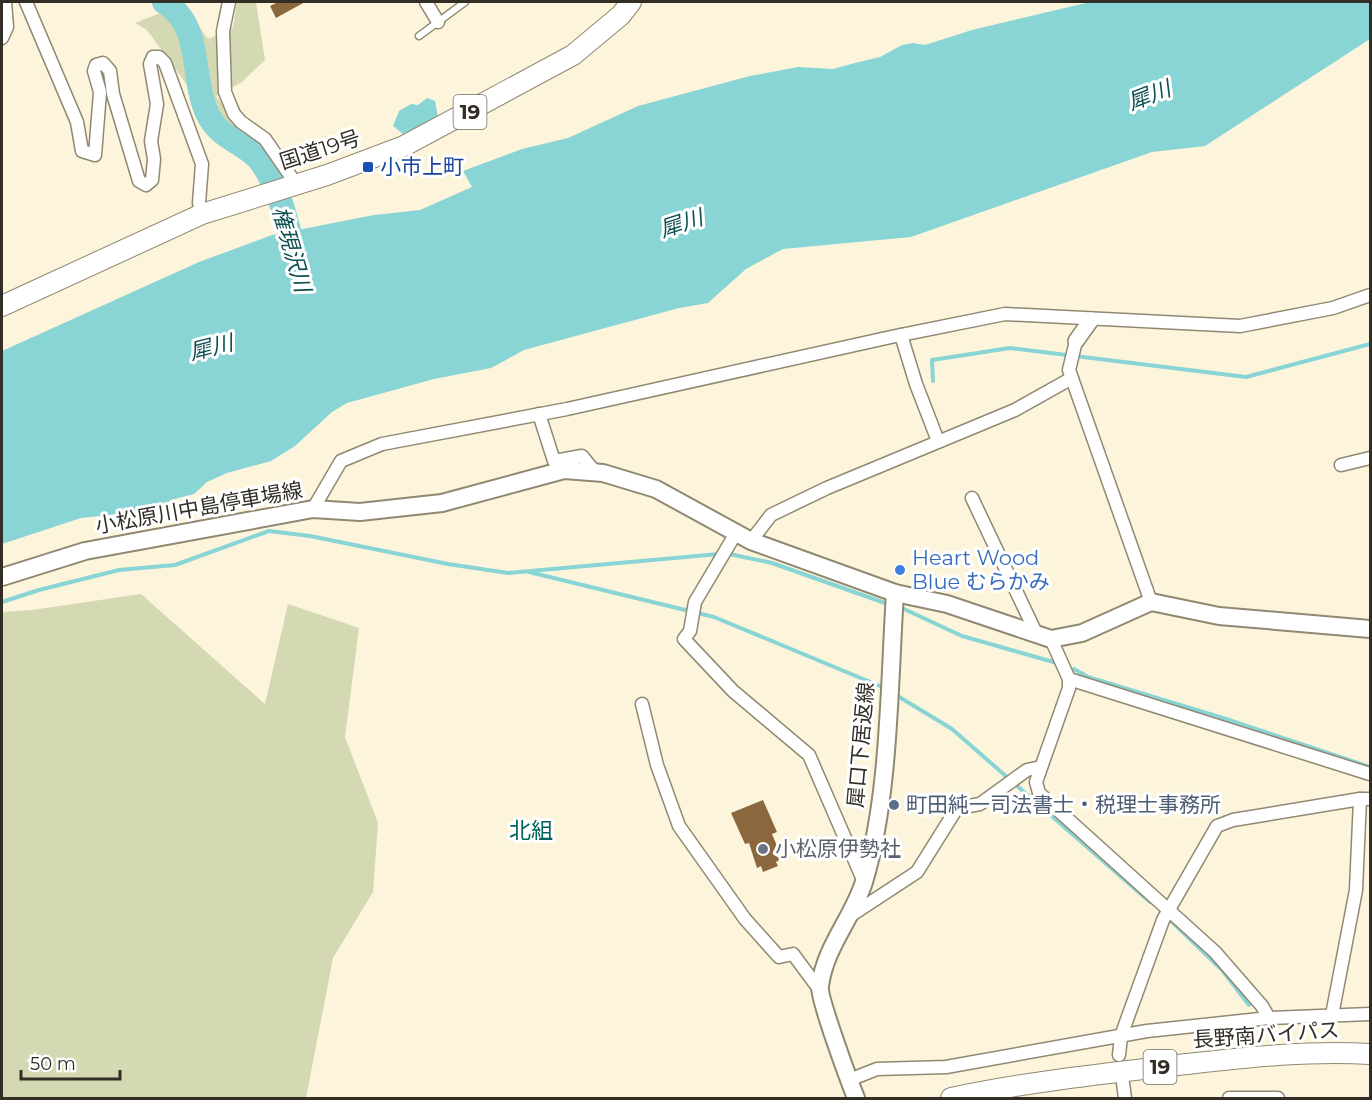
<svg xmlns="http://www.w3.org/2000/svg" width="1372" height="1100" viewBox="0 0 1372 1100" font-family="Montserrat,'Noto Sans JP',sans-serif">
	<rect width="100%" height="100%" fill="#fdf4dc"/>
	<!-- green -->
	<g fill="#d4d9b4">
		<path d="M237,2H256L265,60L242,82L216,96L255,147L240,158L147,30L135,23L183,4L208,39L233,28Z"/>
		<path d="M141,594L265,704L288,604L359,628L345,737L378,823L373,892L333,958L306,1098H2V612L32,610Z"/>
	</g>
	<!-- water -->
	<g fill="#89d4d4">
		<path d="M1090,2H1370V39L1205,146L1152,152L911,237L783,249L746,269L708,303L679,308L524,350L491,368L434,379L347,403L332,412L295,446L271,461L227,473L207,482L194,494L171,500L156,510L81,518L2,544V351L199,262L272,235L374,215L420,210L472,187L463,171L522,149L568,138L638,106L750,76L798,67L833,69L855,63L880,57L902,45L913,43L925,45L972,30Z"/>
		<path d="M427,98L435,101L438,117L403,134L393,126L399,111L411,104L418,105Z"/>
	</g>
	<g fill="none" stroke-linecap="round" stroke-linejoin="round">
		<!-- stream -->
		<g stroke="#89d4d4" stroke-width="4">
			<path d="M933,381L932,360L1010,348L1246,377L1370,344"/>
			<path d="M729,554L772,563L885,603"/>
			<path d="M529,572L714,617L880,686"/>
			<path d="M2,602L39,590L119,570L175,565L269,531L310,536L448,564L508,573L719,554"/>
			<path d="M904,609L962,636L1057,663"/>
			<path d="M1074,669L1088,677L1226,719L1370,767"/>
			<path d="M896,695L952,729L1150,902"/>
			<path d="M1167,917L1222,970L1249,1005"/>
		</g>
		<!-- river -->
		<path stroke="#89d4d4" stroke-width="24" d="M164,2C204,26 190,76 207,113C220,141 246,142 261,162C281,190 288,228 297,261"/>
	</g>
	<!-- building -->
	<g fill="#8a673c">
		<path d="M278,2H305L276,18L270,6Z"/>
		<path d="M763,800L777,832L772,834L782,858L776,862L778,866L763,872L761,866L757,868L749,843L745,844L731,813Z"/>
	</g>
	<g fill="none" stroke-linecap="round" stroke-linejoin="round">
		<!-- service casing -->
		<g stroke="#908872" stroke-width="9">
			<path id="service" d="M419,36L465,2"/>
		</g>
		<!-- minor casing -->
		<g stroke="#908872" stroke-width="15">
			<g id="minor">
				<path d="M26,2L77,122L82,151L95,155L100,92L94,71L96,65L103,63L110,71L113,94L139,181L146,185L152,180L154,159L151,141L157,104L150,64L153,57H159L165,63L202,164L199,203L202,214"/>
				<path d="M229,2L223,31L225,92L234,114L241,122L265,139L296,184"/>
				<path d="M426,2L438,22"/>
				<path d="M2,38L7,27L5,2"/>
				<path d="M901,335L916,384L938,441"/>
				<path d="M1076,341L1069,370L1151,602"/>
				<path d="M539,414L554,461L582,456L595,472"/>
				<path d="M1341,465L1370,458"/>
				<path d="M972,498L1036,633"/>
				<path d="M313,509L341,461L382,444L567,409L891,337L1005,314L1240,326L1333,308L1370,295"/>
				<path d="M736,533L695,602L690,631L684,639L733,691L809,755L864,882"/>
				<path d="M751,541L771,515L827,488L1015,410L1072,378"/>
				<path d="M1051,639L1069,679V688L1036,782L1039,793L1215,952L1262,1006L1269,1018"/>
				<path d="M1069,679L1370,774"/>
				<path d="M642,704L657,765L679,826L745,919L779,957L793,954L819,989"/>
				<path d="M850,916L917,872L957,808L980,804L1027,770L1041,767"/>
				<path d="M1332,1015L1356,890L1360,799H1370"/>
				<path d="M1119,1055L1121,1036L1163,920L1217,826L1233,820L1360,799"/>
				<path d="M849,1080L877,1069L946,1067L1147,1031L1269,1018L1370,1014"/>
				<path d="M1123,1083L1125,1098"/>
				<path d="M1229,1098H1278"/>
			</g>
		</g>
		<!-- tertiary casing -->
		<g stroke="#908872" stroke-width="18">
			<path id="tertiary" d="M1076,341L1091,320"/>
		</g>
		<!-- secondary casing -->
		<g stroke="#908872" stroke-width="20">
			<g id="secondary">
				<path d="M2,577L85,551L313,509L360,512L442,503L564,470L603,473L656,489L751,541L895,593L947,604L1051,639L1082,633L1151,602L1219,616L1370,629"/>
				<path d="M856,1098C850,1083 818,997 820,986C825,947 852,919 864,882C890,795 889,685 895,593"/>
			</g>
		</g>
		<!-- trunk casing -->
		<g stroke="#908872" stroke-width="22">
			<g id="trunk">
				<path d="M2,306L202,214L327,175L404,146L573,55L621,15L631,2"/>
				<path d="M951,1098C1026,1082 1102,1074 1178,1065C1242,1058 1307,1050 1370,1054"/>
			</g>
		</g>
		<!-- service -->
		<use href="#service" stroke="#fff" stroke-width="6"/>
		<!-- minor -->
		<use href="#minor" stroke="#fff" stroke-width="12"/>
		<!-- tertiary -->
		<use href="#tertiary" stroke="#fff" stroke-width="15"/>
		<!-- secondary -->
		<use href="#secondary" stroke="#fff" stroke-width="16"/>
		<!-- trunk -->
		<use href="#trunk" stroke="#fff" stroke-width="20"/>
	</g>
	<!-- markers -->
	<rect fill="#1a4fb4" stroke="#fff" stroke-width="2" x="362" y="161" width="12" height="12" rx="3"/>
	<circle fill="#3f7fe0" stroke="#fff" stroke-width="2" cx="900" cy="570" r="6"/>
	<circle fill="#5c6f8a" stroke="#fff" stroke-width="2" cx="894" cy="805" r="6"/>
	<circle fill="#6b7280" stroke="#fff" stroke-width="2" cx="763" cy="849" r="6"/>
	<g text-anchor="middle" stroke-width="6" stroke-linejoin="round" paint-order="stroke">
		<!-- shield labels -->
		<g fill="#fff" stroke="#706d66" stroke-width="1.5">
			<rect x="453.5" y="95" width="33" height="34" rx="4.5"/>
			<rect x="1143.5" y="1050" width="33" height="34" rx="4.5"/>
		</g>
		<g font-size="20" font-weight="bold" fill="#322e25">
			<text x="470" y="119">19</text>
			<text x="1160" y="1074">19</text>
		</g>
		<!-- street labels -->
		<g font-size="21" fill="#322e25" stroke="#fff">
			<text transform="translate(320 150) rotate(-18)" y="7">国道19号</text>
			<text transform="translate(199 508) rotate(-10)" y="7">小松原川中島停車場線</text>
			<text transform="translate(861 745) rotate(-85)" y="7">犀口下居返線</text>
			<text transform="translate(1266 1035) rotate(-4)" y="7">長野南バイパス</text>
		</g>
		<!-- transit labels -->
		<g font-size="21" fill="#164399" stroke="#fff" text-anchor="start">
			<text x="380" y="174">小市上町</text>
		</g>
		<!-- shop labels -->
		<g font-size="21" fill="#366cbe" stroke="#fff" text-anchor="start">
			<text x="912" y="565">Heart Wood<tspan x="912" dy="24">Blue むらかみ</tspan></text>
		</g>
		<!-- service labels -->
		<g font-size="21" fill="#4e5e75" stroke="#fff" text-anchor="start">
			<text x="906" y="812">町田純一司法書士・税理士事務所</text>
		</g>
		<!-- worship labels -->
		<g font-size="21" fill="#5b616d" stroke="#fff" text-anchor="start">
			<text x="775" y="856">小松原伊勢社</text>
		</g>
		<!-- water labels -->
		<g font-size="22" font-style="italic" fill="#0e5152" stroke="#fff">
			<text transform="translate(1149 95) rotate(-21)" y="8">犀川</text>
			<text transform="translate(681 223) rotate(-18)" y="8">犀川</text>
			<text transform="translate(292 249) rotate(74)" y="8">権現沢川</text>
			<text transform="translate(211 347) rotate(-14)" y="8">犀川</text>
		</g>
		<!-- neighbourhood labels -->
		<g font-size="22" fill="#00635a" stroke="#fff">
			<text x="531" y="838">北組</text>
		</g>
	</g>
	<!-- border -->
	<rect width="1372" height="1100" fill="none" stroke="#322e25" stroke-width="6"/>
	<!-- scale -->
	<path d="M21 1070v9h99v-9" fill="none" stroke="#322e25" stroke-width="3"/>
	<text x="30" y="1070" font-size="18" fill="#322e25" stroke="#ffffff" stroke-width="4.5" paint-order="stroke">50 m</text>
</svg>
